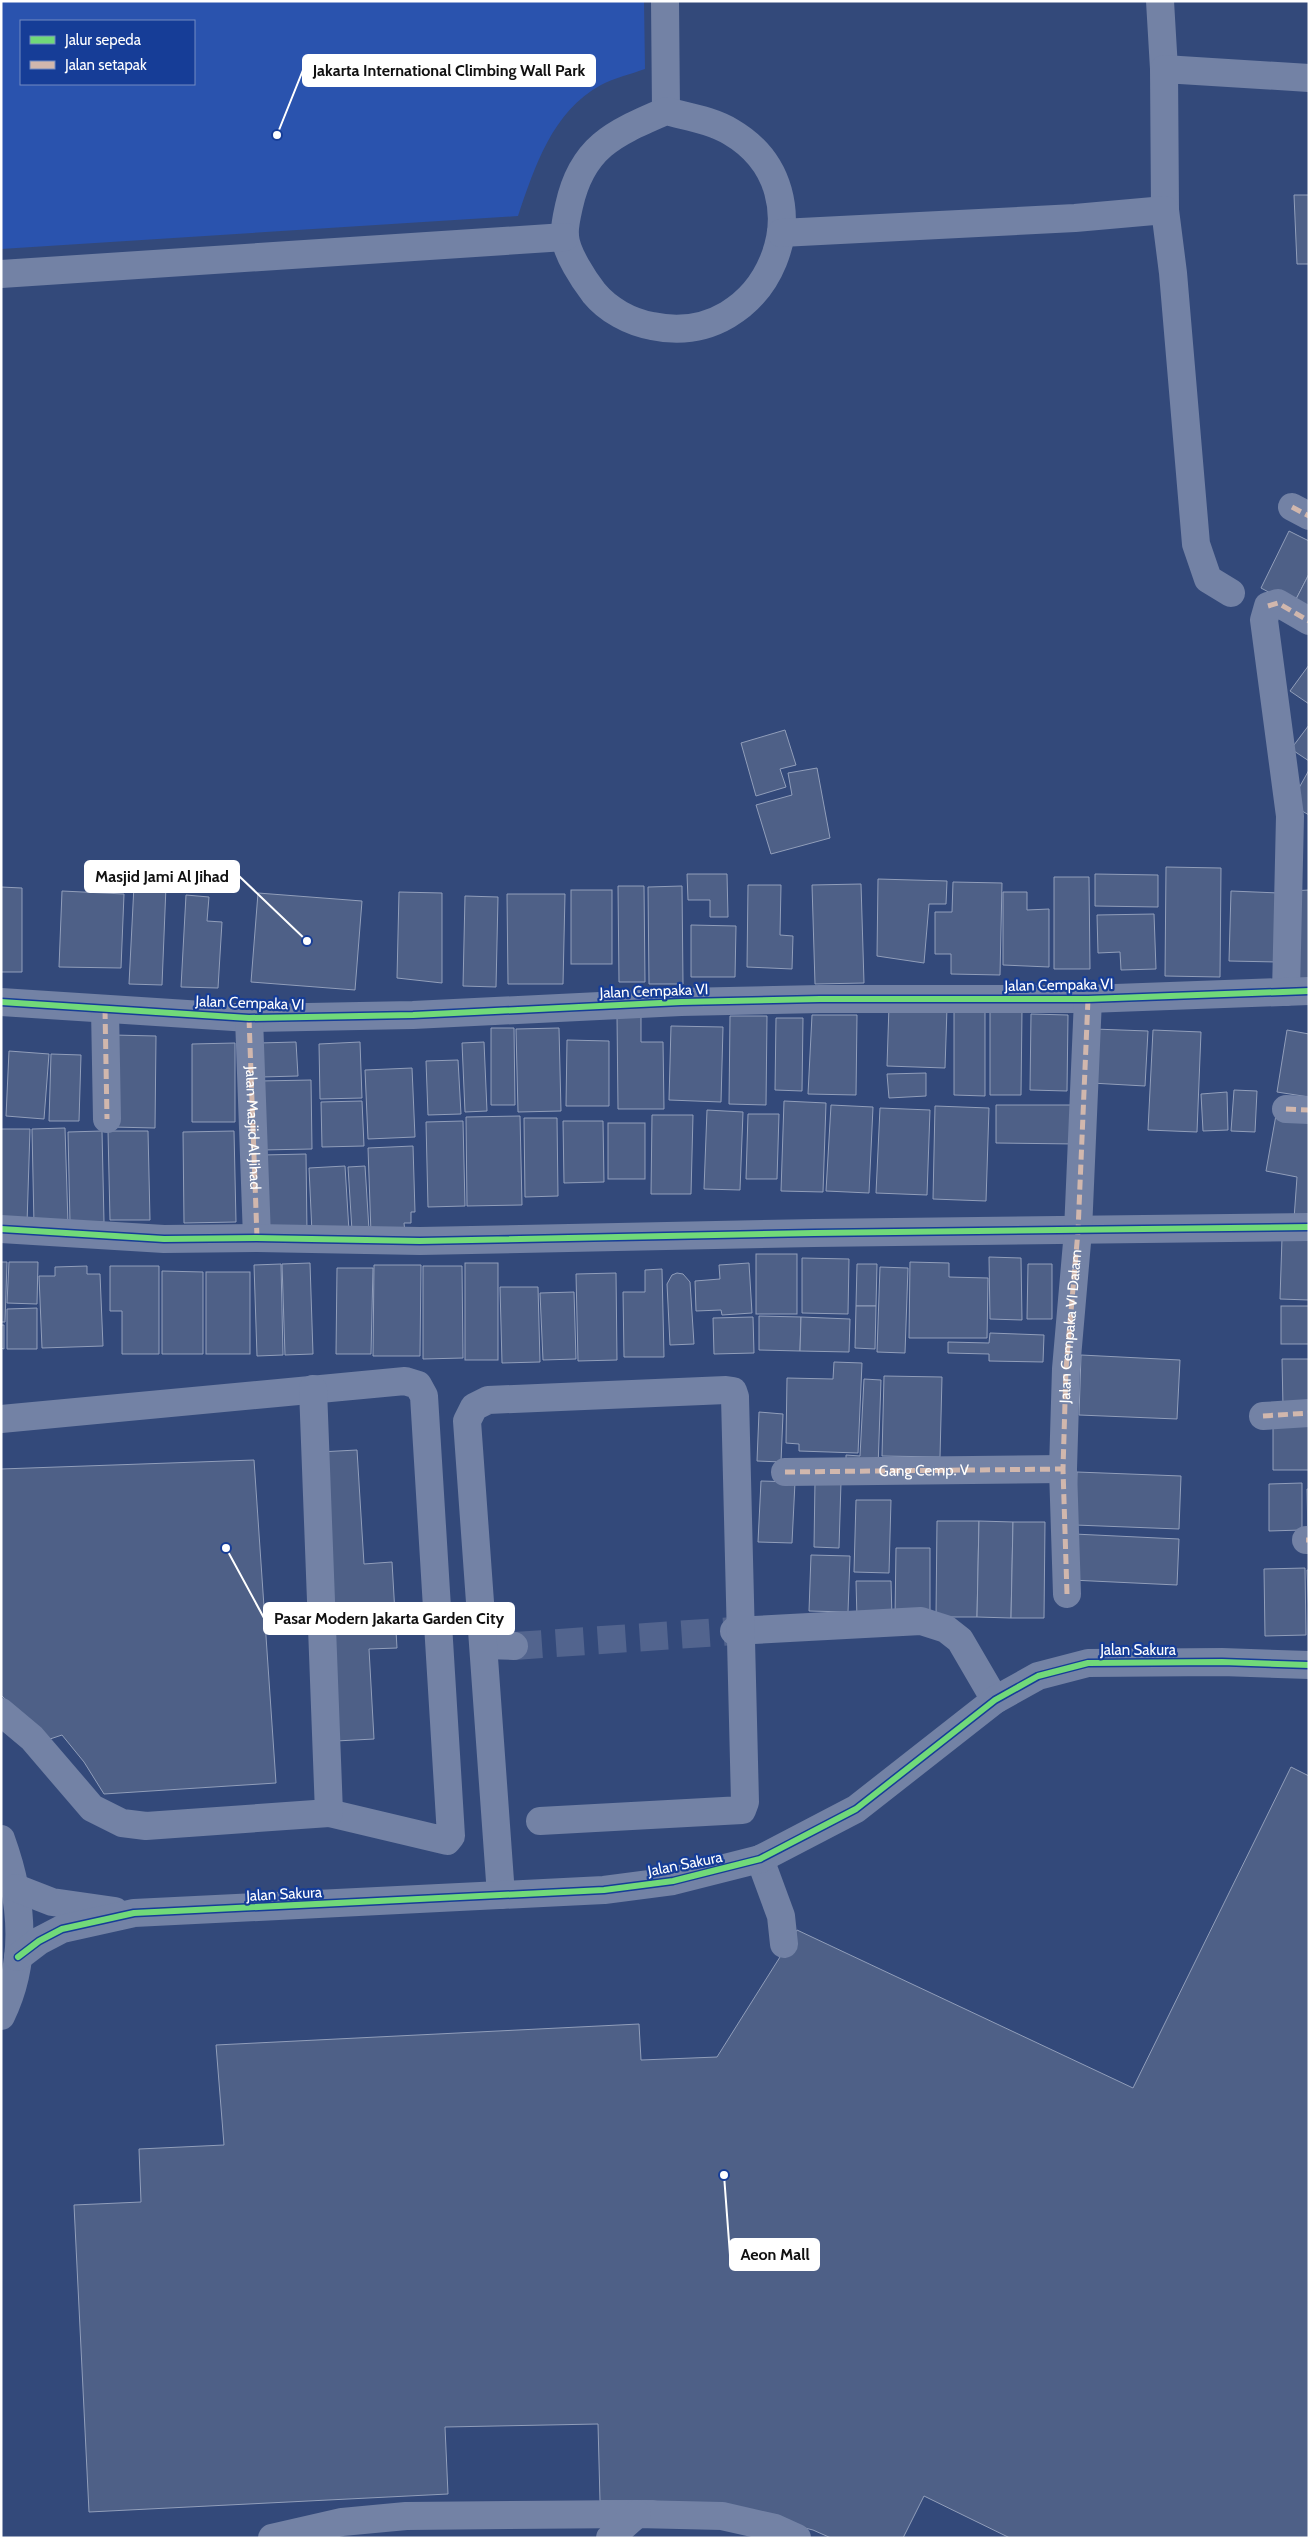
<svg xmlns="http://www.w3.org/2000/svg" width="1310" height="2539" viewBox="0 0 1310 2539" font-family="Cabin,sans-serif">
	<rect width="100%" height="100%" fill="#33497a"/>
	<!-- green -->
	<path fill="#2a53ae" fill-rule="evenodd" d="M1,1H644L645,69C631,74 614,78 601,85C552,112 535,166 518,216L1,249ZM21,21H194V84H21Z"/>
	<!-- building -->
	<g fill="#4e6087" stroke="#919eba">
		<path d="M1294,195H1309V264H1297Z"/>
		<path d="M1289,531L1309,541V574L1293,605L1261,588Z"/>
		<path d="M1309,574V612L1293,605Z"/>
		<path d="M1309,665V704L1290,691Z"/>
		<path d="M1309,725V761L1291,749Z"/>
		<path d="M785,730L796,765L780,769L786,787L756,796L741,743Z"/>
		<path d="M817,768L830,838L771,854L756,805L792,795L788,773Z"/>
		<path d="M1309,770V815L1290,804Z"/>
		<path d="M1166,867L1221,868L1220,977L1165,976Z"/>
		<path d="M687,874H727L728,917H710V900H688Z"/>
		<path d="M1095,874L1158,875V907L1095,906Z"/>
		<path d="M1054,877H1089L1090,969H1054Z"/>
		<path d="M878,879L947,881L946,904H929L924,963L877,956Z"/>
		<path d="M953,882L1002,883L1000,975L951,974V954H935V912H952Z"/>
		<path d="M861,884L864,983L815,984L812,885Z"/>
		<path d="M134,885L166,886L162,985L129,984Z"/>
		<path d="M748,885H781L780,935L793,936L792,969L747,967Z"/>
		<path d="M618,886H644L645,982H619Z"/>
		<path d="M682,886L683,984H649L648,887Z"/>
		<path d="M1,887L22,888V972H1Z"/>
		<rect x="571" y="890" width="41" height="74"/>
		<path d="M1309,890V982H1293L1291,891Z"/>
		<path d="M62,891L124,894L121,968L59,967Z"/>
		<path d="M1231,891L1279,893L1277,962L1229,961Z"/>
		<path d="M399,892L442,893V983L397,978Z"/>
		<path d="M1003,892H1027V910L1049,909V967L1003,965Z"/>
		<path d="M258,893L362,901L355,990L251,982Z"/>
		<path d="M507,894H565L563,984H508Z"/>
		<path d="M186,895L209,897L207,921L222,922L218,988L181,987Z"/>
		<path d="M465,896L498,897L496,987L463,986Z"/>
		<path d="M1154,914L1156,969L1121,970L1120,952L1098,953L1097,915Z"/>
		<path d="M691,925L736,926L735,977H691Z"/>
		<path d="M889,1006L947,1008L945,1068L887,1066Z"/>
		<path d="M954,1008H985V1096L954,1095Z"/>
		<path d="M990,1009L1022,1010L1021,1095H990Z"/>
		<path d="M1031,1014L1068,1015L1067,1091L1030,1090Z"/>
		<path d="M812,1015H857L856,1095L808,1094Z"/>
		<path d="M617,1016H641V1042H663L664,1109H618Z"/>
		<path d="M730,1016H767L766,1105L729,1104Z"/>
		<path d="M776,1018H803L802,1091L775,1090Z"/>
		<path d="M671,1026L723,1027L721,1102L669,1100Z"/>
		<path d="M491,1028H514L515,1105H491Z"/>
		<path d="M559,1028L561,1111L518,1112L516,1029Z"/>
		<path d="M1094,1029L1148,1031L1145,1086L1091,1083Z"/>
		<path d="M1153,1030L1201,1032L1197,1132L1148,1130Z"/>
		<path d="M1287,1030L1309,1034V1097L1277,1092Z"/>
		<path d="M113,1035L156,1036L155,1128L112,1127Z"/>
		<path d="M567,1040L609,1041V1106H566Z"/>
		<path d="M296,1042L298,1076L261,1077L259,1043Z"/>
		<path d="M360,1042L362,1098L320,1099L319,1044Z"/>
		<path d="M484,1042L487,1111L465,1112L462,1043Z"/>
		<path d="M235,1043V1122H192V1044Z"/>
		<path d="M9,1051L49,1054L44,1119L6,1116Z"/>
		<path d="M51,1054L81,1055L79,1121H49Z"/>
		<path d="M458,1060L461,1114L428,1115L426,1061Z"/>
		<path d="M412,1068L415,1137L368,1139L365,1070Z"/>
		<path d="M926,1073V1096L889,1098L887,1074Z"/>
		<path d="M311,1080L312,1149L261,1150L260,1081Z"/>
		<path d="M1234,1090L1257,1091L1255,1132L1231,1131Z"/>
		<path d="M1227,1092L1228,1130L1203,1131L1201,1094Z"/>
		<path d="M362,1101L364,1146L322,1147L321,1102Z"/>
		<path d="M784,1101L826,1103L823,1192L781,1191Z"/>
		<path d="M831,1105L873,1107L869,1193L826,1191Z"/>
		<path d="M996,1105H1076V1144L996,1143Z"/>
		<path d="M935,1106L989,1108L986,1201L933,1199Z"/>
		<path d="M880,1108L930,1110L927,1195L876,1193Z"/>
		<path d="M707,1110L743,1112L740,1190L704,1189Z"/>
		<path d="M748,1114H779L777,1179H746Z"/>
		<path d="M652,1115H693L691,1194H651Z"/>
		<path d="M1276,1115L1309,1123V1220L1294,1219L1297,1177L1266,1171Z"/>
		<path d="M520,1116L522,1205L467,1206L466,1117Z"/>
		<path d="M524,1118H557L558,1196L525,1197Z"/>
		<path d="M463,1121L465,1206L428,1207L426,1122Z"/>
		<path d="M563,1121H603L604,1182L564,1183Z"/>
		<rect x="608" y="1123" width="37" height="56"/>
		<path d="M65,1128L68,1224L34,1225L32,1129Z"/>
		<path d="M1,1129H30L27,1224L1,1225Z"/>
		<path d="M102,1131L104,1222L70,1223L68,1132Z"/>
		<path d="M108,1131H148L150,1220H110Z"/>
		<path d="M234,1131L236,1222L184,1223L183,1132Z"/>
		<path d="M413,1146L415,1212H411V1223H404L405,1233L371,1234L368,1148Z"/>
		<path d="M306,1154L307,1232L264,1233L262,1155Z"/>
		<path d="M345,1166L349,1231L312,1233L309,1168Z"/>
		<path d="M365,1166L369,1230L352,1231L348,1167Z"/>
		<path d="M1282,1238H1309V1300L1280,1299Z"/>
		<rect x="756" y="1254" width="41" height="60"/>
		<path d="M989,1257L1021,1258L1022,1320L990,1319Z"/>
		<path d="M802,1258L849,1259L848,1314L802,1313Z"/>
		<path d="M1,1262H7L5,1322H1Z"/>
		<path d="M9,1262H38L37,1304L7,1303Z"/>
		<path d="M910,1262L949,1263V1277L988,1278L987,1338H909Z"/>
		<path d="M310,1263L313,1354L285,1355L282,1264Z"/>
		<rect x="465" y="1263" width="33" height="97"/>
		<path d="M749,1263L752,1313L722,1315L721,1310L696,1311L695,1281L720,1279L719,1265Z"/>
		<path d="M281,1264L283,1355L257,1356L254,1265Z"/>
		<path d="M857,1264H877L876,1306H856Z"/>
		<path d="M1028,1264H1052V1319H1027Z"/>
		<path d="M374,1265H421L420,1356H373Z"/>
		<path d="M87,1266V1274H100L103,1346L42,1348L39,1276H55V1267Z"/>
		<path d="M110,1266H159V1354H122V1311H110Z"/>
		<path d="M423,1266H462L463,1358L423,1359Z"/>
		<path d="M880,1267L908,1268L905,1353L877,1352Z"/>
		<path d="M337,1268H373L371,1354H336Z"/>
		<path d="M662,1269L664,1357H624L623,1292H645V1270Z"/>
		<path d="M162,1271L203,1272V1354H162Z"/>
		<rect x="206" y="1272" width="44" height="82"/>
		<path d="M616,1273L617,1360L578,1361L576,1274Z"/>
		<path d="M677,1273L683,1274L690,1282L694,1344L670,1345L667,1284L672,1275Z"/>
		<path d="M500,1287H538L540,1362L502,1363Z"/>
		<path d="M574,1292L576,1359L543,1360L540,1293Z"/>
		<path d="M856,1306H876L875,1349L855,1348Z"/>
		<rect x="1281" y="1306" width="28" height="38"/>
		<path d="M37,1308V1349H7V1309Z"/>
		<path d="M759,1316L801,1317L800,1351L759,1350Z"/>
		<path d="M753,1317L754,1353L714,1354L713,1318Z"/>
		<path d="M801,1317L850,1319L849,1352L800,1351Z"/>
		<path d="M1,1325H4V1349L1,1348Z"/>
		<path d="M990,1333L1044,1335L1043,1362L989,1361V1354L948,1353V1342L989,1343Z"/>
		<path d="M1081,1355L1180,1360L1177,1419L1079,1415Z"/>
		<path d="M1282,1359H1309V1406L1283,1407Z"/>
		<path d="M834,1362L862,1363L858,1453L799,1451V1444L786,1443L787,1378L833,1379Z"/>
		<path d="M884,1376L942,1377L940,1457L882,1456Z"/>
		<path d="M864,1379L881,1380L878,1468H846V1455L860,1456Z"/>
		<path d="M759,1412L783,1414L781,1462L757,1461Z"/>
		<path d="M1309,1423V1470H1273V1424Z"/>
		<path d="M357,1450L364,1564L392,1562L397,1648L369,1649L374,1739L336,1741L319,1452Z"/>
		<path d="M254,1460L276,1783L104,1794L84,1762L62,1735L47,1740L1,1695V1469Z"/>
		<path d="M1077,1472L1181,1476L1179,1529L1075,1525Z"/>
		<path d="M761,1481L795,1482L792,1543L758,1542Z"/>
		<path d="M815,1481L841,1482L839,1548L814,1547Z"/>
		<path d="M1302,1483V1530L1269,1531V1484Z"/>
		<path d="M1307,1489H1309L1308,1535Z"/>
		<path d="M856,1500H891L889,1573L854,1572Z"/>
		<path d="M937,1521H979L977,1617H936Z"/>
		<path d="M979,1521L1013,1522L1011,1618L977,1617Z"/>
		<path d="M1013,1522H1045L1044,1618H1011Z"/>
		<path d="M1074,1534L1179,1539L1177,1585L1071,1580Z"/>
		<path d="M896,1548H930V1618H895Z"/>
		<path d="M811,1555L850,1556L848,1612L809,1611Z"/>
		<path d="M1305,1568L1306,1635L1265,1636L1264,1569Z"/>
		<path d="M1307,1570H1309V1617Z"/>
		<path d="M856,1581H891L892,1618L857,1619Z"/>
		<path d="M1291,1767L1309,1776V2538H1010L924,2496L903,2538H831L813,2530L732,2510L653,2501H600L598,2424L445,2427L448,2494L89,2512L74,2205L141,2202L139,2149L224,2145L216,2045L639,2024L641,2060L717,2057L797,1930L1133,2088Z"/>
	</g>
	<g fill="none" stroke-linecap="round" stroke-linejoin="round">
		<!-- minor-tunnel -->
		<path stroke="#52648e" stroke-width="28" stroke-dasharray="28 14" stroke-linecap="butt" d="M514,1646L734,1631"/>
		<!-- minor -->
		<g stroke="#7382a5" stroke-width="28">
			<path d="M665,1L666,111"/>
			<path d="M1160,1L1164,69"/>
			<path d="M666,111C688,117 711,120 731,132C833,192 768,351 652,326C630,322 608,310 594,293C584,280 566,253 565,236C564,227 567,215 569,206C582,146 615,133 666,111Z"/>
			<path d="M1165,210L1164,69L1309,78"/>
			<path d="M781,233L1075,218L1165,210L1173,273L1196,544L1208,579L1231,593"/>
			<path d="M1,274L565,237"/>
			<path d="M1292,507L1309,516"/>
			<path d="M1286,992L1290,816L1264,620L1268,606L1278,603L1309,621"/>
			<path d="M1,1002L249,1018L413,1015L681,1002L820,999H1088L1309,991"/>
			<path d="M105,1009L107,1119"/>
			<path d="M249,1018L257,1238"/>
			<path d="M1286,1109L1309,1110"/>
			<path d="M1,1229L164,1239L257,1238L420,1241L814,1233L1309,1227"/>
			<path d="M1263,1416L1309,1413"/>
			<path d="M1,1419L405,1381L418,1385L424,1396L451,1836L447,1841L329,1813"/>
			<path id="s1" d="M785,1472L1063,1469"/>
			<path d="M1306,1540H1309"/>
			<path id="s2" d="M1067,1594L1063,1469L1066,1369L1078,1231L1088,999"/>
			<path d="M734,1631L921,1621L946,1629L960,1640L995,1700"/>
			<path d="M484,1645L514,1646"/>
			<path d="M1,1712L32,1738L92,1808L122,1823L146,1826L329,1813L313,1389"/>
			<path d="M1,1839C22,1897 29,1959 1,2016"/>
			<path d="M760,1859L781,1916L784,1944"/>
			<path d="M16,1888L52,1902L115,1911"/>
			<path d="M501,1895L467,1421L474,1407L488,1400L726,1390L733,1391L735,1397L745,1802L742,1810L540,1821"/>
			<path d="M18,1957L39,1941L62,1929L134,1913L604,1890L673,1881L760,1859L856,1809L995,1700L1038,1676L1088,1663L1222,1662L1309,1665"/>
			<path d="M272,2538L342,2522L406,2516L637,2514L722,2516L775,2528L797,2538"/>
			<path d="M610,2538L637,2514"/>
		</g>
		<!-- quiet -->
		<g stroke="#d1b7ad" stroke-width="5" stroke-dasharray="10 5" stroke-linecap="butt">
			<path d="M1292,507L1309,516"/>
			<path d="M1268,606L1278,603L1309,621"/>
			<path d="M105,1009L107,1119"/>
			<path id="s3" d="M249,1018L257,1238"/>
			<path d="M1286,1109L1309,1110"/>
			<path d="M1263,1416L1309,1413"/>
			<path d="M785,1472L1063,1469"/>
			<path d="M1306,1540H1309"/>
			<path d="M1067,1594L1063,1469L1066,1369L1078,1231L1088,999"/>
		</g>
		<!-- cycleway casing -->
		<g stroke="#163d97" stroke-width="9">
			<g id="cycleway">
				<path d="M1,1002L249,1018L413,1015L681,1002L820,999H1088L1309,991"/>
				<path d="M1,1229L164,1239L257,1238L420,1241L814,1233L1309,1227"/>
				<path d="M18,1957L39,1941L62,1929L134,1913L604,1890L673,1881L760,1859L856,1809L995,1700L1038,1676L1088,1663L1222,1662L1309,1665"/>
			</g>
		</g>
		<!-- cycleway -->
		<use href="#cycleway" stroke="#71d979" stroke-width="6"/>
	</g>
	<g text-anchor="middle" stroke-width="4.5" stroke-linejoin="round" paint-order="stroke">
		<!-- street labels -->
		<g font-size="15" fill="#fff" stroke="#163d97">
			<text transform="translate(1059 985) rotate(-1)" y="5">Jalan Cempaka VI</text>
			<text transform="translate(654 991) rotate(-2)" y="5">Jalan Cempaka VI</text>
			<text transform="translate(250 1003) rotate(2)" y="5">Jalan Cempaka VI</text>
			<text dy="5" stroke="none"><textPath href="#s3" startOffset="110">Jalan Masjid Al Jihad</textPath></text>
			<text dy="5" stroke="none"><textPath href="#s2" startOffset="268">Jalan Cempaka VI Dalam</textPath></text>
			<text dy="5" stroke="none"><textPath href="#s1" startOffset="139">Gang Cemp. V</textPath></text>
			<text x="1138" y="1655">Jalan Sakura</text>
			<text transform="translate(685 1864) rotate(-11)" y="5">Jalan Sakura</text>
			<text transform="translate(284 1894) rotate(-3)" y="5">Jalan Sakura</text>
		</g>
	</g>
	<!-- callouts -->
	<path fill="none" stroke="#fff" stroke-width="2" d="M277 135L303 70M307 941L239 876M226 1548L264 1618M724 2175L730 2255"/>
	<g fill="#fff" stroke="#163d97" stroke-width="2">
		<circle cx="277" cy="135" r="5"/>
		<circle cx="307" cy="941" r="5"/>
		<circle cx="226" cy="1548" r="5"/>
		<circle cx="724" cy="2175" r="5"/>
	</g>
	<g fill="#fff" stroke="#fff" stroke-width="2">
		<rect x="303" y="55" width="292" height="31" rx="5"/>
		<rect x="85" y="861" width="154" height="31" rx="5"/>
		<rect x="264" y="1603" width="250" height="31" rx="5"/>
		<rect x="730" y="2239" width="89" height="31" rx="5"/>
	</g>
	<g font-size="16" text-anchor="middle" font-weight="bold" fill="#111">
		<text x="449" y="76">Jakarta International Climbing Wall Park</text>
		<text x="162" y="882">Masjid Jami Al Jihad</text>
		<text x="389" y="1624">Pasar Modern Jakarta Garden City</text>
		<text x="775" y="2260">Aeon Mall</text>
	</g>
	<!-- border -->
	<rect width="1310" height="2539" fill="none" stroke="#ffffff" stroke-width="5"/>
	<!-- legend -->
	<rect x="20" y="20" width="175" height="65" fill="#163d97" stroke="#738bc1"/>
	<rect x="30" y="36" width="25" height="8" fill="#71d979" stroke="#738bc1"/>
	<text x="65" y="45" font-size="15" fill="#ffffff">Jalur sepeda</text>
	<rect x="30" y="61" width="25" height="8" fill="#d1b7ad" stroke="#738bc1"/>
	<text x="65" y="70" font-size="15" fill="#ffffff">Jalan setapak</text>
</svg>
